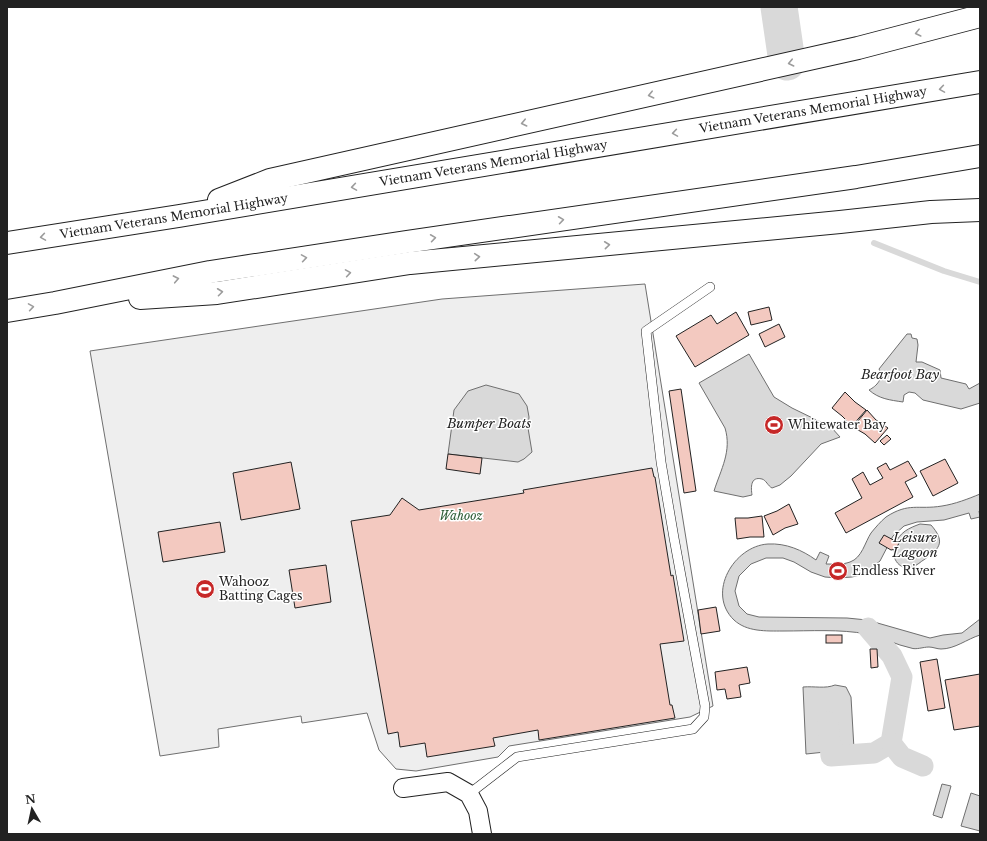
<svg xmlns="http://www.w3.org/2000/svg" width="987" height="841" viewBox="0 0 987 841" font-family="'Libre Baskerville',serif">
	<rect width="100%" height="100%" fill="#fff"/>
	<!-- green -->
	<path fill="#eee" stroke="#6f6f6f" d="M645,284L713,706L690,717L509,746L498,757L416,771L396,769L379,750L367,713L302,723L301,716L218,729L219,747L160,756L90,351L442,299Z"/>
	<!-- water -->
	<g fill="#d9d9d9" stroke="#6f6f6f">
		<path d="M907,334H911L912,338L917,339L918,345L916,362H922L940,370L941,378L966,384L969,389L980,383V403L961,409L923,400L915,393L909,392L904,395L903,402C890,400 879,399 869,390C877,386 884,378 879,369Z"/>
		<path d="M749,354L774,397L792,408L831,427L840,437L821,444L791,476L780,485L772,488C768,486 766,480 762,479C750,476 751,488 752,495L743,497L714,491C721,469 732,451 725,428L699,383Z"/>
		<path d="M486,385L519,394L527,406L529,417L528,428L532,452L524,459L518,462L448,454L454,410L468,391Z"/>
		<path d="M980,494V510L979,511L980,517L971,519L969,513L944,520L917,522L904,526L893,536L880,561L864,574L852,577L838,578L825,577L811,572L794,562L783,558H766L751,564L739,576L735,591L739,606L747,614L759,617L847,618L867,620L930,638L943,635L962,633L980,619V635C967,639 955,649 941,649C937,649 933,647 929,647C923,647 916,650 911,648C896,645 882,637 867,634C840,629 810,631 783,631C766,631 747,632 734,620C706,593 734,546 768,544C786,543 802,550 816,560L820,552L829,556L826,564C834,564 842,565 850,562C862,558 865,542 871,533C875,528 881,521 886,517C909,502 918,510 942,506C955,504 968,499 980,494Z"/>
		<path d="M920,524L931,525C945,541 941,548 925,559C920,562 918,565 912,567C898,571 890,556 895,544C900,532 909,528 920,524Z"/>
		<path d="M835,685L846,687L851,697L854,749L806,754L803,687C815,686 825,689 835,685Z"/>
		<path d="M942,784L951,786L942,818L933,815Z"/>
		<path d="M971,793L980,796V831L961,826Z"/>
	</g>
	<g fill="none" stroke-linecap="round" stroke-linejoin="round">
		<!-- stream -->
		<path stroke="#d9d9d9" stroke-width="6" d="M874,243L944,271L980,282"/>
		<!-- canal -->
		<g stroke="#d9d9d9" stroke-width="21">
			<path d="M828,722L831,756L874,753L891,743L902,677L892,656L868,628"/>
			<path d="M891,743L902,757L923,766"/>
		</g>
		<!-- river -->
		<path stroke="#d9d9d9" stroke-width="37" d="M779,7L787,62"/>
	</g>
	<!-- building -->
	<g fill="#f3c9c0" stroke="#222">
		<path d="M769,307L772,320L751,325L748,312Z"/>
		<path d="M736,312L749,335L695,367L676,336L711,315L717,324Z"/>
		<path d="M779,324L785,337L765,347L759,334Z"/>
		<path d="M681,389L696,491L684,493L669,391Z"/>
		<path d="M845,392L855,402L866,410L852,426L842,416L832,408Z"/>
		<path d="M867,410L876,420L888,428L875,443L865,434L853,427Z"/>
		<path d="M887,435L891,439L884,445L880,441Z"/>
		<path d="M448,454L482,458L480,474L446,469Z"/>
		<path d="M945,459L958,483L933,496L920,471Z"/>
		<path d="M908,461L917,476L905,482L913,497L846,533L835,513L862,498L852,479L863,472L870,485L883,478L877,468L886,463L890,470Z"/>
		<path d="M291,462L300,509L241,520L233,473Z"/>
		<path d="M652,468L654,477H655L671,576L673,575L684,641L660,644L670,705H672L675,718L539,740L538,730L493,738L495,746L427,757L425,743L400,747L398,732L388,734L351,521L390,515L402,498L419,510L524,493L523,490Z"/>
		<path d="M789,504L798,524L785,528L773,535L764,516L777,511Z"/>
		<path d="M762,516L764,537H750L737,539L735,518H748Z"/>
		<path d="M220,522L225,552L163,562L158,532Z"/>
		<path d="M884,535L899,543L896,549L891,550L879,543Z"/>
		<path d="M326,565L331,602L295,608L289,570Z"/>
		<path d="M716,607L720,631L701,634L698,610Z"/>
		<rect x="826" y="635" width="16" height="8"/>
		<path d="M870,649H877L878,667L871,668Z"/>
		<path d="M937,659L945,708L928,711L920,662Z"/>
		<path d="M747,667L750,683L739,685L741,697L727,699L725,689L717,690L715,672Z"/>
		<path d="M980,674V726L954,730L945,680Z"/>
	</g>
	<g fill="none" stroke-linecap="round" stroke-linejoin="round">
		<!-- lane casing -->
		<g stroke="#222" stroke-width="10">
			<path id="lane" d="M469,794L517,757L693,729L704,717L705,706L674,538L661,462L646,331L710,287"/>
		</g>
		<!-- street casing -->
		<g stroke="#222" stroke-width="20">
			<path id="street" d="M403,788L448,782L469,794L478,811L482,834"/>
		</g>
		<!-- highway casing -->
		<g stroke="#222" stroke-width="24">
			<g id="highway">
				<path d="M219,200L270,180L858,48L980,16"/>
				<path id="s1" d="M7,243L179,216L980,82"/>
				<path d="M140,298L217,293L410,263L840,222L931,212L980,210"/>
				<path d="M7,311L55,303L210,272L406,242L856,177L980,156"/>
			</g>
		</g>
		<!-- lane -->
		<use href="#lane" stroke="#fff" stroke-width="9"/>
		<!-- street -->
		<use href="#street" stroke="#fff" stroke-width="18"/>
		<!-- highway -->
		<use href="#highway" stroke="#fff" stroke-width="22"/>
	</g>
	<!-- one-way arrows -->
	<defs><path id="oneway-chevron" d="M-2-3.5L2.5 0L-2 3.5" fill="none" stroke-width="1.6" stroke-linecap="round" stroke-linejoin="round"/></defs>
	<g stroke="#9c9c9c">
		<use href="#oneway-chevron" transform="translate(918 33) rotate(166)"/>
		<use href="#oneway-chevron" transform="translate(791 63) rotate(167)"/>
		<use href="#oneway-chevron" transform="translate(942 89) rotate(171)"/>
		<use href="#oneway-chevron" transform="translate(651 95) rotate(167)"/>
		<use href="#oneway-chevron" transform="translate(524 123) rotate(167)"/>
		<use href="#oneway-chevron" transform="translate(675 133) rotate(171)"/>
		<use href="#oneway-chevron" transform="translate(354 187) rotate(171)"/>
		<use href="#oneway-chevron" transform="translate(561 220) rotate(-8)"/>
		<use href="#oneway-chevron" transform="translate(43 237) rotate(171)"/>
		<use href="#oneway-chevron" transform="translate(433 238) rotate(-8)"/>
		<use href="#oneway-chevron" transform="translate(607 245) rotate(-6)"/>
		<use href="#oneway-chevron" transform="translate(477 257) rotate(-5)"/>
		<use href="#oneway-chevron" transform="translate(304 258) rotate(-9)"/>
		<use href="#oneway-chevron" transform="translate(348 273) rotate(-9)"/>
		<use href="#oneway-chevron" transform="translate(176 279) rotate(-11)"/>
		<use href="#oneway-chevron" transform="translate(220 292) rotate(-7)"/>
		<use href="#oneway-chevron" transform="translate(31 307) rotate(-9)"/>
	</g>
	<!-- icons -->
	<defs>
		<g id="stadium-disc" transform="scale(1)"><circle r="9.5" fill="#c62828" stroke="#fff"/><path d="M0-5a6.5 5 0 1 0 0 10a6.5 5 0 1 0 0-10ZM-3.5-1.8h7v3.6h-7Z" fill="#fff"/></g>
	</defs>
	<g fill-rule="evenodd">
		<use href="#stadium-disc" x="774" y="425"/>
		<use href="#stadium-disc" x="838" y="571"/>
		<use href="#stadium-disc" x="205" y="589"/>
	</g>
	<g text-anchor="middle" stroke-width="3" stroke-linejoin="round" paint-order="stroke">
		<!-- street labels -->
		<g font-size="12" fill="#222" stroke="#fff">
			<text dy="4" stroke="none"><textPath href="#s1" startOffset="817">Vietnam Veterans Memorial Highway</textPath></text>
			<text dy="4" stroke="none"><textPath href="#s1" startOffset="493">Vietnam Veterans Memorial Highway</textPath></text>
			<text dy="4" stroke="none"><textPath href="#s1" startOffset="169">Vietnam Veterans Memorial Highway</textPath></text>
		</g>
		<!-- poi labels -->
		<g font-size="12" fill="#222" stroke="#fff" text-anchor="start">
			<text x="788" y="429">Whitewater Bay</text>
			<text x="852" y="575">Endless River</text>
			<text x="219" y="586">Wahooz<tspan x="219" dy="14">Batting Cages</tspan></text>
		</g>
		<!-- park labels -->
		<g font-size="12" font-style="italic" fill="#2f5e38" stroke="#fff">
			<text x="461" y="520">Wahooz</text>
		</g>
		<!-- water labels -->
		<g font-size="13" font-style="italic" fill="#222" stroke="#fff">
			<text x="900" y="379">Bearfoot Bay</text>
			<text x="489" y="428">Bumper Boats</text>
			<text x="915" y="542">Leisure<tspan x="915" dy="15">Lagoon</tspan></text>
		</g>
	</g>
	<!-- border -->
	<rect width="987" height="841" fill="none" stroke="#222222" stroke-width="16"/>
	<!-- north arrow -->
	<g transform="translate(32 809) rotate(351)" stroke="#ffffff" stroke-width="3" paint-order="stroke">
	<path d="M0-3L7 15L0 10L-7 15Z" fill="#222222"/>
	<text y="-6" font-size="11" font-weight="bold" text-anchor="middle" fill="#222222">N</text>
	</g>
</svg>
